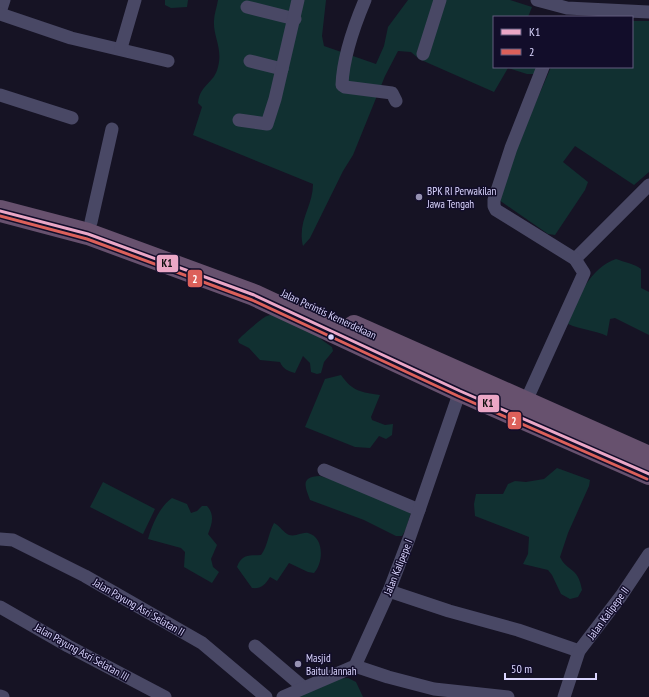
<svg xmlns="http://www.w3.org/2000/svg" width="649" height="697" viewBox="0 0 649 697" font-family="'PT Sans Narrow',sans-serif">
	<rect width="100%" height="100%" fill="#161324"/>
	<!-- green -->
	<g fill="#113031">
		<path d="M165,0H188L187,7L171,8L165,5Z"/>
		<path d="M218,0H326L322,36L324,46L376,64L384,46L388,27L408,0H510L532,7L528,17H494V67H538L535,74H527L508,68L494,92L419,59L411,52L398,51L385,76L353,155L343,171L310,238L303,246C297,221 313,207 313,184L193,135L202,107L198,103C200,84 214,84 218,67C223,48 213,37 214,21C214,14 217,7 218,0Z"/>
		<path d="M632,21H649V172L634,185L575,146L563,162L588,182L585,190L555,235L548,234L499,200L513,155L551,67H632Z"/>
		<path d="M616,259C624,262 635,264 641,269V288L649,292V335L615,318L610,319L607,336C595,330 581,330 568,324C573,302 592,266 616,259Z"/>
		<path d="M279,313L317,333L322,340L332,347L333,351L324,362L321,373L317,374L311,372L310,363L303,356L295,373C288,371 283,369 280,362L260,360L249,348L239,343L238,340C240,337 264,316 267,316C271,314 274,315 279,313Z"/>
		<path d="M341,375C353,392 361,392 380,395L371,417L372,420L385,425L393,424L392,435L386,439L379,436L370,448L355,447L305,427L325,379Z"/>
		<path d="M557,468L590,480L589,486L568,533L560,557C567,572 578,566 582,590L578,597L570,599L561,594L552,575L548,570L523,564L528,554L529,537L475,516L474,504L476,494H503L508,484L515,481L526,482L544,479Z"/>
		<path d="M320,476L344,483L411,512L406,529L402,536H396L364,520L310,500C305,486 300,477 320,476Z"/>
		<path d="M103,482L155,509L143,534L90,507Z"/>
		<path d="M172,498L187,504L191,513L197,511L202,506H207C215,515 212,524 208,534L217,545L211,559L213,567L219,572L212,583L184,567L185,552L181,548L148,539C152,525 160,506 172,498Z"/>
		<path d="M274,523C280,526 284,533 289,535C296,537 302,532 308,533C324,537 324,562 314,573L308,572L289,563L277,581L270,577C265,585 261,589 252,588L237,567C242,553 250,556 261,555C268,546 268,534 274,523Z"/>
		<path d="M348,678L356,682L363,697H291L335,679Z"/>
	</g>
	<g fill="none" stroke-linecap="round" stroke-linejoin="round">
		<!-- street -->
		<g stroke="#494865" stroke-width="13">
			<path d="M365,0C354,26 343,57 342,85L345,87L392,93L396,101"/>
			<path d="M537,0L567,8L649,12"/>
			<path d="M247,7L295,19"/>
			<path d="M0,12L4,0"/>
			<path d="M0,14L71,38L168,61"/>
			<path d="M121,48L135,0"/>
			<path d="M423,54L440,0"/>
			<path d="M250,61L282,69"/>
			<path d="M0,95L72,118"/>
			<path d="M239,120L267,124L275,99L298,0"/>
			<path d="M91,222L112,129"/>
			<path d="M575,259L649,185"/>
			<path d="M526,401L584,273L575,259L496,210L494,206V200L511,148L543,67"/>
			<path d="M324,470L419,510"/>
			<path d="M0,539L13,540L85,576L202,643L266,697"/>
			<path d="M389,591L449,611L518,630L579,651"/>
			<path d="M0,607L68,646L165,697"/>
			<path d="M255,646L303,687"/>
			<path d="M355,666L388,677L434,689L508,697"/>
			<path d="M0,696L3,697"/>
			<path d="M283,697L355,666L389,591L410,536L460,391"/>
			<path d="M564,697L579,651L621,596L649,554"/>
		</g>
		<!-- highway -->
		<g stroke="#67516e" stroke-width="22">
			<path d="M0,211L88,234L254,295L460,391L649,474"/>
			<path d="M354,326L649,457"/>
		</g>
		<!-- bus-1 casing -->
		<g stroke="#120d2a" stroke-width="6">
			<path id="bus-1" d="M0,211L88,234L254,295L460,391L649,474"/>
		</g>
		<!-- bus-2 casing -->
		<g stroke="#120d2a" stroke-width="6">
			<path id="bus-2" d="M0,216L87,239L252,300L458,396L647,479"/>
		</g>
		<!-- bus-1 -->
		<use href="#bus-1" stroke="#eba7c6" stroke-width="3"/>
		<!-- bus-2 -->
		<use href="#bus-2" stroke="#dc605a" stroke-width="3"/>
	</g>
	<!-- markers -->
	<g fill="#9692b2" stroke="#120d2a" stroke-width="1.5">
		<circle cx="419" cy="197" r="4"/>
		<circle cx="298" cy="664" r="4"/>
	</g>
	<circle fill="#dbd6ff" stroke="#120d2a" stroke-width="1.5" cx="331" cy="337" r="3.5"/>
	<g text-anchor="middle" stroke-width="3" stroke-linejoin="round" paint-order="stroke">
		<!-- poi labels -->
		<g font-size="11" fill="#dbd6ff" stroke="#120d2a" text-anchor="start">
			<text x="427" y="195">BPK RI Perwakilan<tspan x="427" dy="13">Jawa Tengah</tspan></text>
			<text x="306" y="662">Masjid<tspan x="306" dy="13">Baitul Jannah</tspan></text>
		</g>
		<!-- street labels -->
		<g font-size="11" fill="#dbd6ff" stroke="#120d2a">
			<text transform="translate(329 314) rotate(25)" y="4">Jalan Perintis Kemerdekaan</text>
			<text transform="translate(398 567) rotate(-68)" y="4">Jalan Kalipepe I</text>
			<text transform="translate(139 607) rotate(30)" y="4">Jalan Payung Asri Selatan II</text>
			<text transform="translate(608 613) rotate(-54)" y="4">Jalan Kalipepe II</text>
			<text transform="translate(82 652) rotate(29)" y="4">Jalan Payung Asri Selatan III</text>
		</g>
	</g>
	<g stroke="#120d2a" stroke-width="1.5">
		<rect x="156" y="254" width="23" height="19" rx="4" fill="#eba7c6"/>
		<rect x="187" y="269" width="16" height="19" rx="4" fill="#dc605a"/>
		<rect x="477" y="394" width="23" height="19" rx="4" fill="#eba7c6"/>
		<rect x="507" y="411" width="15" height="19" rx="4" fill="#dc605a"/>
	</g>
	<g font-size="11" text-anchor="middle" font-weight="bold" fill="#fff">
		<text x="195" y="283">2</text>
		<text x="514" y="425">2</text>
	</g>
	<g font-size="11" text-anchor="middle" font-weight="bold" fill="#111">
		<text x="167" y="267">K1</text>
		<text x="488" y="407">K1</text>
	</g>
	<!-- legend -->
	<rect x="493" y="16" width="140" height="52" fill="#120d2a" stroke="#625d7f"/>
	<rect x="501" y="29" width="20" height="6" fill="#eba7c6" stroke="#625d7f"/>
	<text x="529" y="36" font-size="12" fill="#dbd6ff">K1</text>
	<rect x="501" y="49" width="20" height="6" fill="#dc605a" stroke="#625d7f"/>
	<text x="529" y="56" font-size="12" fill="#dbd6ff">2</text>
	<!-- scale -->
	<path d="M505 673v6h91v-6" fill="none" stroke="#dbd6ff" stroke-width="2"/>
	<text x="511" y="673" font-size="12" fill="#dbd6ff" stroke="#120d2a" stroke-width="3" paint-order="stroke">50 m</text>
</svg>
